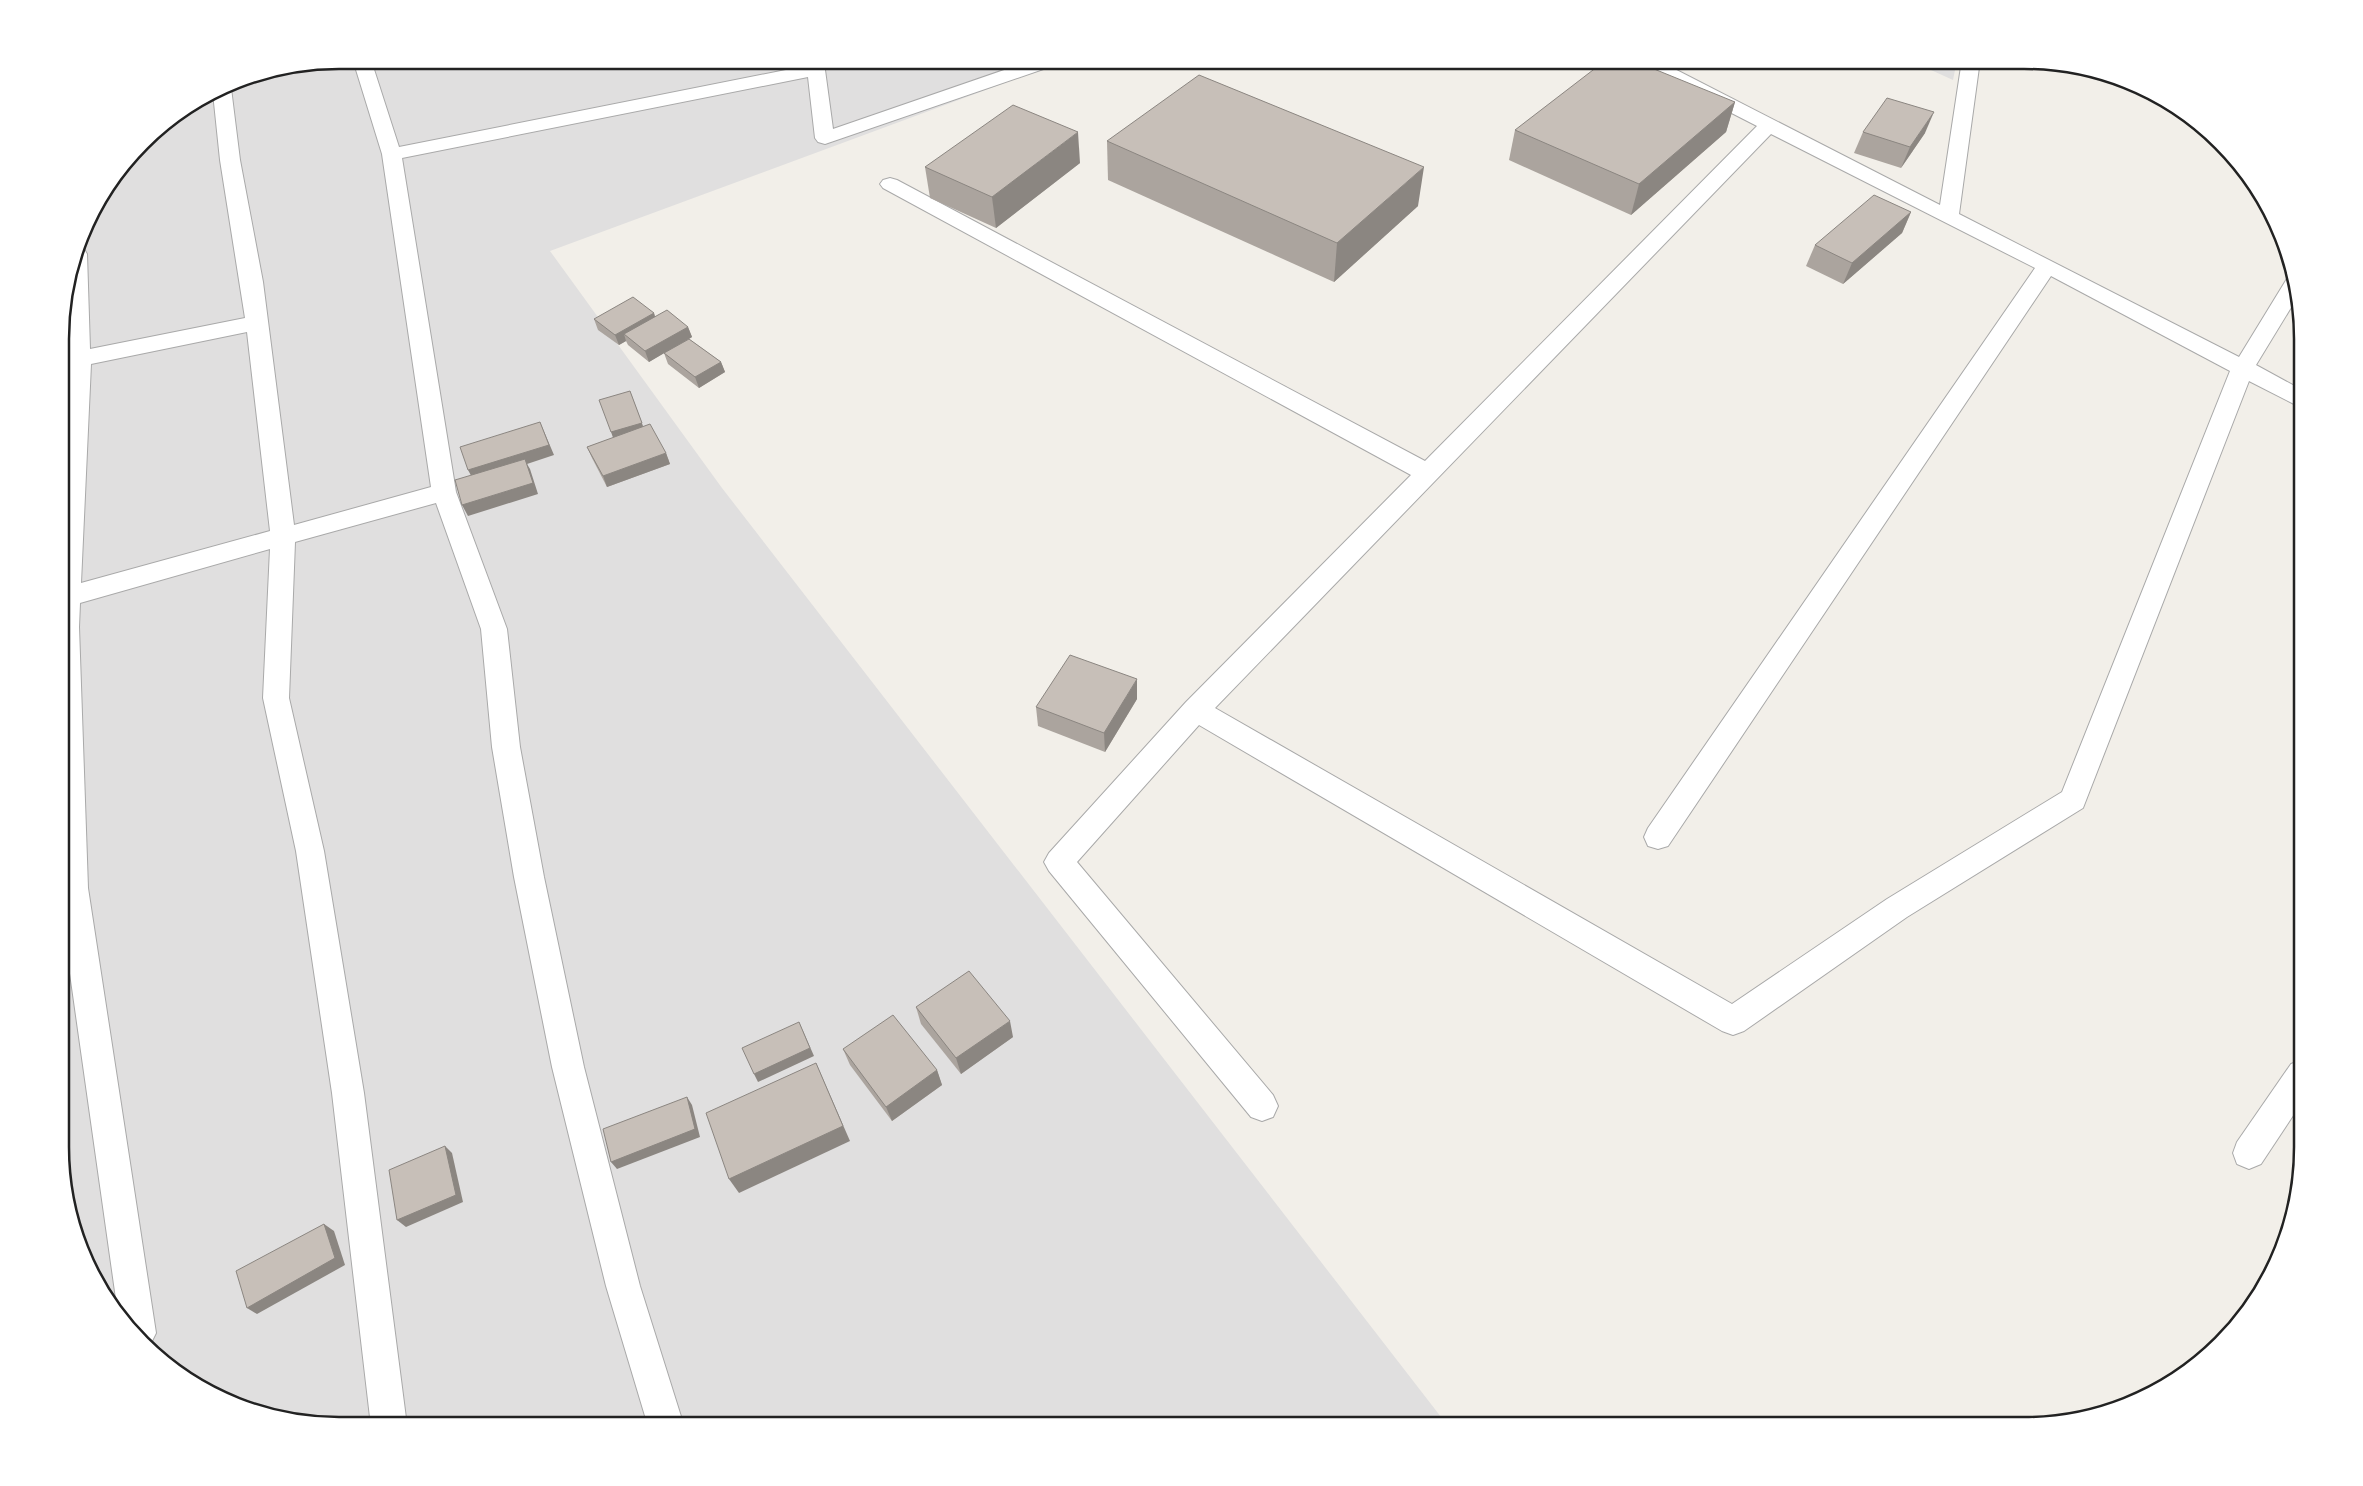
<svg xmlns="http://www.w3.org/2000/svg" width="2363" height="1486" viewBox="0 0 2363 1486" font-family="Inter,sans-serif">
	<rect width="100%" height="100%" fill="#f2efe9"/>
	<!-- residential -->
	<g fill="#e0dfdf">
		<path d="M338,60H1067L550,251L722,488L1448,1426H338L266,1416L184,1379L107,1302L75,1237L62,1184V302L89,215L155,129L232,81Z"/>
		<path d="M1909,60H1957L1953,80Z"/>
	</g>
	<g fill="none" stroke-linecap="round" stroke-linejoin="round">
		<!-- minor casing -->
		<g stroke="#a9a9a9" stroke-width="2">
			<g id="minor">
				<path d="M353,60H371L399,147L816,64L823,66L825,70L833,129L1033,60H1060L1058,64L825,144L818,142L815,138L808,77L402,158L456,492L507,629L520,747L544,877L584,1067L640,1286L684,1426H648L606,1286L552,1067L514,877L492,747L481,629L436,503L295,542L289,698L324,851L364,1093L407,1426H371L332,1093L296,851L263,698L270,549L80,603L79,627L88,888L156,1333L150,1345L118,1313L62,917V483L68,368L62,369V355L68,353L67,287L79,248L84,249L87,254L90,349L245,318L220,160L213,93L229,84L231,88L240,160L263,282L294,525L431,487L382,154ZM247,332L270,531L81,583L91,364Z"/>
				<path d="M1634,60H1657L1940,205L1962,60H1980L1959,214L2239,357L2288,277L2295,276L2298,296L2256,365L2302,390V407L2294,404L2249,381L2083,808L1907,917L1744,1031L1733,1035L1722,1031L1199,725L1077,862L1273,1095L1278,1106L1273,1117L1262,1121L1251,1117L1049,871L1044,862L1049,853L1186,702L1411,475L883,188L880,184L883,180L890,178L897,180L1425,461L1757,126L1636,64ZM1771,134L2035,268L1648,828L1644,837L1648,846L1658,849L1668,846L2051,276L2230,371L2062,792L1887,899L1732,1004L1215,708Z"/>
				<path d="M2302,1060V1102L2261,1164L2249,1169L2237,1164L2233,1153L2237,1142L2291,1064Z"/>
			</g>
		</g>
		<!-- minor -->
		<use href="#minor" fill="#fff" fill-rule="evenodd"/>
	</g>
	<!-- wall -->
	<g fill="#aba49e">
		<path d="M1735,102L1726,132L1631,215L1509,160L1515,130Z"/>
		<path d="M1863,132L1925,133L1901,168L1854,153Z"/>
		<path d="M1107,141L1418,206L1334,282L1108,180Z"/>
		<path d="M1080,163L996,228L930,198L925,167Z"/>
		<path d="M1911,212L1902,233L1843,284L1806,266L1815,245Z"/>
		<path d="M654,313L655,317L688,327L692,337L689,339L721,362L725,372L699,388L668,364L664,353L667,351L649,362L628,345L626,341L619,345L598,330L594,319Z"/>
		<path d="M643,427L666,453L670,464L607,487L592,458L587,447Z"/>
		<path d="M1137,699L1105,752L1038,726L1036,707Z"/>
		<path d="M916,1007L1013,1037L961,1074L921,1024Z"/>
		<path d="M843,1049L937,1070L942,1085L892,1121L850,1065Z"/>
	</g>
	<!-- shaded-wall -->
	<g fill="#8b8681">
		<path d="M1735,102L1726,132L1631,215L1639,184Z"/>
		<path d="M1934,112L1925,133L1901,168L1910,147Z"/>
		<path d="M1078,132L1080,163L996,228L992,197Z"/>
		<path d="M1424,167L1418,206L1334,282L1337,243Z"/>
		<path d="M1911,212L1902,233L1843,284L1852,263Z"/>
		<path d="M654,313L657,324L624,334L626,341L619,345L615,335Z"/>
		<path d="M688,327L692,337L649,362L645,351Z"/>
		<path d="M721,362L725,372L699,388L695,377Z"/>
		<path d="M630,391L646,434L615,443L611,432Z"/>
		<path d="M540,422L554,455L527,464L530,469L538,494L468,516L462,505L474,481L468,470Z"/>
		<path d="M666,453L670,464L607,487L603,476Z"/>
		<path d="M1137,679V699L1105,752L1104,733Z"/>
		<path d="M1010,1021L1013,1037L961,1074L956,1058Z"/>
		<path d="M799,1022L814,1056L758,1082L754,1074Z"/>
		<path d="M816,1063L850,1141L739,1193L729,1179Z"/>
		<path d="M937,1070L942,1085L892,1121L886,1107Z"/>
		<path d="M687,1097L692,1105L700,1137L617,1169L611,1162Z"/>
		<path d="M445,1146L452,1153L463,1202L406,1227L397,1220Z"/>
		<path d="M324,1224L334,1231L345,1265L257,1314L247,1308Z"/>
	</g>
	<!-- building -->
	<g fill="#c7bfb8" stroke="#8b8681">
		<path d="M1606,60H1632L1735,102L1639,184L1515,130Z"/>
		<path d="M1199,75L1424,167L1337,243L1107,141Z"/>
		<path d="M1887,98L1934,112L1910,147L1863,132Z"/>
		<path d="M1013,105L1078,132L992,197L925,167Z"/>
		<path d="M1874,195L1911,212L1852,263L1815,245Z"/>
		<path d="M633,297L654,313L615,335L594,319Z"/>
		<path d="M667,310L688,327L645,351L624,334Z"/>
		<path d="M689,339L721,362L695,377L664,353Z"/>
		<path d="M630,391L642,423L611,432L599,400Z"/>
		<path d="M540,422L549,445L468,470L460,447Z"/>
		<path d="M650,424L666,453L603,476L587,447Z"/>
		<path d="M525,459L533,483L462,505L455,480Z"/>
		<path d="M1070,655L1137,679L1104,733L1036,707Z"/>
		<path d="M969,971L1010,1021L956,1058L916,1007Z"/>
		<path d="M893,1015L937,1070L886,1107L843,1049Z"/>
		<path d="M799,1022L810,1048L754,1074L742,1048Z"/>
		<path d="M816,1063L843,1126L729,1179L706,1113Z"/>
		<path d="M687,1097L695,1129L611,1162L603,1129Z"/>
		<path d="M445,1146L456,1195L397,1220L389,1170Z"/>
		<path d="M324,1224L335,1258L247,1308L236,1271Z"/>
	</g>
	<!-- crop -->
	<path d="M0 0H2363V1486H0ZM339 69H2024A270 270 0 0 1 2294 339V1147A270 270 0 0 1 2024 1417H339A270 270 0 0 1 69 1147V339A270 270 0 0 1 339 69Z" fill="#fff" fill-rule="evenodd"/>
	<path fill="none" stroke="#222" stroke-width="2.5" d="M339 69H2024A270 270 0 0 1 2294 339V1147A270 270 0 0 1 2024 1417H339A270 270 0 0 1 69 1147V339A270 270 0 0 1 339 69Z"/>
</svg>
